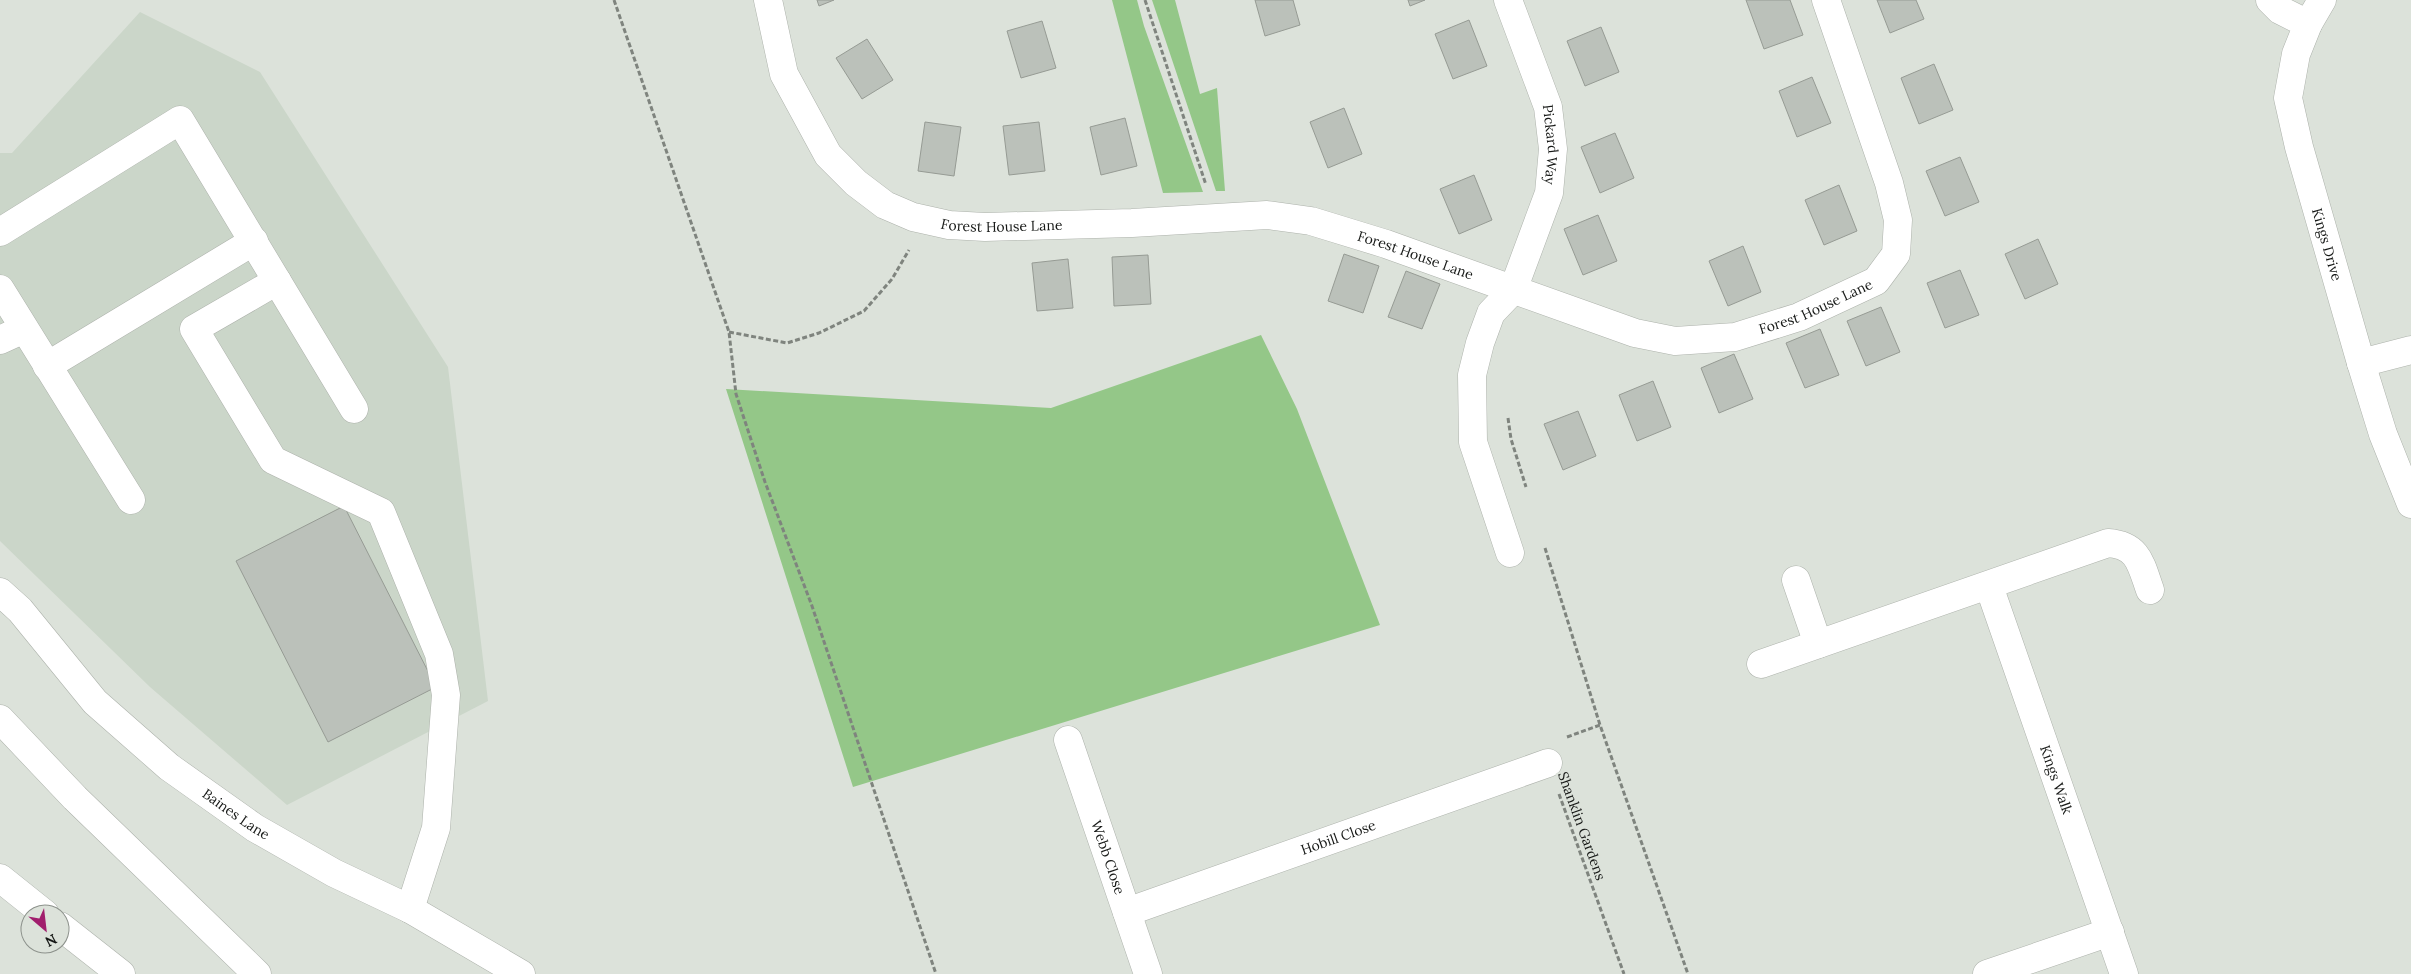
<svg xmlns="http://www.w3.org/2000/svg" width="2411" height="974" viewBox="0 0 2411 974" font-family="Lora,serif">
	<rect width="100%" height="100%" fill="#dce2da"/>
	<!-- built -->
	<path fill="#cbd6c9" d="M140,12L260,72L448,367L488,701L287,805L150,687L0,541V153H12Z"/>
	<!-- green -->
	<g fill="#94c788">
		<path d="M1112,0H1137L1144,26L1203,192L1163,193Z"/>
		<path d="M1152,0H1175L1200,94L1217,88L1225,191H1216Z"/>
		<path d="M1261,335L1297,409L1380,625L853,787L726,389L1051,408Z"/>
	</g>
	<!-- building -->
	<g fill="#bbc1ba" stroke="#969b94">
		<path d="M817,0H834L819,6Z"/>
		<path d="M1255,0H1293L1300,25L1265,36Z"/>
		<path d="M1408,0H1425L1410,6Z"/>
		<path d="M1746,0H1790L1803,35L1764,49Z"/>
		<path d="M1877,0H1916L1924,19L1890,33Z"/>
		<path d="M1469,20L1487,66L1453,79L1435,34Z"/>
		<path d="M1042,21L1056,68L1021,78L1007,31Z"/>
		<path d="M1601,27L1619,72L1585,86L1567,41Z"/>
		<path d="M867,39L893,80L862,99L836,58Z"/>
		<path d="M1934,64L1953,110L1919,124L1901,78Z"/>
		<path d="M1812,77L1831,123L1797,137L1779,91Z"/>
		<path d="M1344,108L1362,154L1328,168L1310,122Z"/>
		<path d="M1125,118L1137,166L1101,175L1090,127Z"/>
		<path d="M925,122L961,127L954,176L918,171Z"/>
		<path d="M1039,122L1045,171L1009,175L1003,126Z"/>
		<path d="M1615,133L1634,178L1600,193L1581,147Z"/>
		<path d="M1960,157L1979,202L1945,216L1926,171Z"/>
		<path d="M1474,175L1492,220L1459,234L1440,189Z"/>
		<path d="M1839,185L1857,231L1824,245L1805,200Z"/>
		<path d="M1598,215L1617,261L1583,275L1564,229Z"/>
		<path d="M2038,239L2058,284L2025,299L2005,254Z"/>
		<path d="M1743,246L1761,292L1728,306L1709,261Z"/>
		<path d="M1344,254L1379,266L1363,313L1328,301Z"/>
		<path d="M1148,255L1151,304L1114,306L1112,257Z"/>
		<path d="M1068,259L1073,308L1037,311L1032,263Z"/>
		<path d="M1960,270L1979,315L1945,328L1927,283Z"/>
		<path d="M1406,271L1440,284L1422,329L1388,317Z"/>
		<path d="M1881,307L1900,352L1866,366L1847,321Z"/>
		<path d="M1820,329L1839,375L1805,388L1786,343Z"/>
		<path d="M1734,354L1753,399L1719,413L1701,368Z"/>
		<path d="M1653,381L1671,427L1637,441L1619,395Z"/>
		<path d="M1578,411L1596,456L1563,470L1544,424Z"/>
		<path d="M344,506L436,687L328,742L236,561Z"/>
	</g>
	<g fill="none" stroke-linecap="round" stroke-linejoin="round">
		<!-- minor casing -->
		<g stroke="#adb2ab" stroke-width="29">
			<g id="minor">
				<path id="s1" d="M768,0L784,74L828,155L856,183L885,205L913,217L949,225L985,227L1132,223L1267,215L1311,221L1386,244L1635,333L1675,341L1735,337L1799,317L1876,281L1896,254L1898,220L1889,183L1826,0"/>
				<path id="s2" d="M1508,0L1548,107L1553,149L1549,193L1513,290L1491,313L1480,343L1472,375L1473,442L1510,553"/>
				<path id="s3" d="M2270,0L2280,10L2308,24L2296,54L2288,98L2299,147L2361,363L2383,434L2411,504"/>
				<path d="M2308,24L2322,0"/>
				<path d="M0,232L180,120L354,409"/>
				<path d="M277,281L194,329L273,460L381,512L439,654L446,695L436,828L410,909"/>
				<path d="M0,289L131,500"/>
				<path d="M0,340L24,329"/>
				<path d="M2361,363L2411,350"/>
				<path d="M47,366L254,241"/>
				<path d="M1796,580L1818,644"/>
				<path id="s4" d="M1989,586L2124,974"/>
				<path id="s5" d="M0,592L20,610L95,702L169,767L255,828L334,873L410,909L521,974"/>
				<path d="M1761,664L2108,543C2139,545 2141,565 2150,590"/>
				<path id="s6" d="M1068,740L1148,974"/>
				<path id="s7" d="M1127,912L1548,763"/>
				<path d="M1987,974L2110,932"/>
			</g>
		</g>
		<!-- highway casing -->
		<g stroke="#adb2ab" stroke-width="29">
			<g id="highway">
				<path d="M0,719L75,798L257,974"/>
				<path d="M0,878L45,914"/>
				<path d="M60,926L121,974"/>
			</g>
		</g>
		<!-- path -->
		<g stroke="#7f847e" stroke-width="3" stroke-dasharray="5 2.5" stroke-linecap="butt">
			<path d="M614,0L729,332L736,394L765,482L812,606L936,974"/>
			<path d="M1145,0L1206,185"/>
			<path d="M729,332L787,343L819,333L864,311L892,279L909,250"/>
			<path d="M1508,418L1511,439L1526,487"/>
			<path d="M1545,548L1600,725L1688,974"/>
			<path d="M1567,737L1600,725"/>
			<path d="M1559,794L1624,974"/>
		</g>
		<!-- minor -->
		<use href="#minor" stroke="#fff" stroke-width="28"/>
		<!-- highway -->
		<use href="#highway" stroke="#fff" stroke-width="28"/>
	</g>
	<g text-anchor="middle" stroke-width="4.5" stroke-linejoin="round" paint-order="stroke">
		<!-- street labels -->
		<g font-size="14" fill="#171917" stroke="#dce2da">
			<text dy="5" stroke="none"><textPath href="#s2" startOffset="152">Pickard Way</textPath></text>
			<text dy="5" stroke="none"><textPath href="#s1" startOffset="364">Forest House Lane</textPath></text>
			<text dy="5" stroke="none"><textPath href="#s3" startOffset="274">Kings Drive</textPath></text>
			<text dy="5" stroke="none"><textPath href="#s1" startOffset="784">Forest House Lane</textPath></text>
			<text dy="5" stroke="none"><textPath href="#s1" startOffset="1204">Forest House Lane</textPath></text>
			<text dy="5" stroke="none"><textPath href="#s4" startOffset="205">Kings Walk</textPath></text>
			<text dy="5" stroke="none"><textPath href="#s5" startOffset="326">Baines Lane</textPath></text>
			<text transform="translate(1582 826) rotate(70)" y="5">Shanklin Gardens</text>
			<text dy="5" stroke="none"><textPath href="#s7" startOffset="224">Hobill Close</textPath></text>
			<text dy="5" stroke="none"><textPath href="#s6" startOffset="124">Webb Close</textPath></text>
		</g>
	</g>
	<!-- north arrow -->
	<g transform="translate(45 929) rotate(152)"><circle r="24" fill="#dce2da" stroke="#8d928c"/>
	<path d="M0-4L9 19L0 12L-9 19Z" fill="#a11e6d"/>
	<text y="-8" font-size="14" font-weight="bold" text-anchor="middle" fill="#171917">N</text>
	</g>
</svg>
